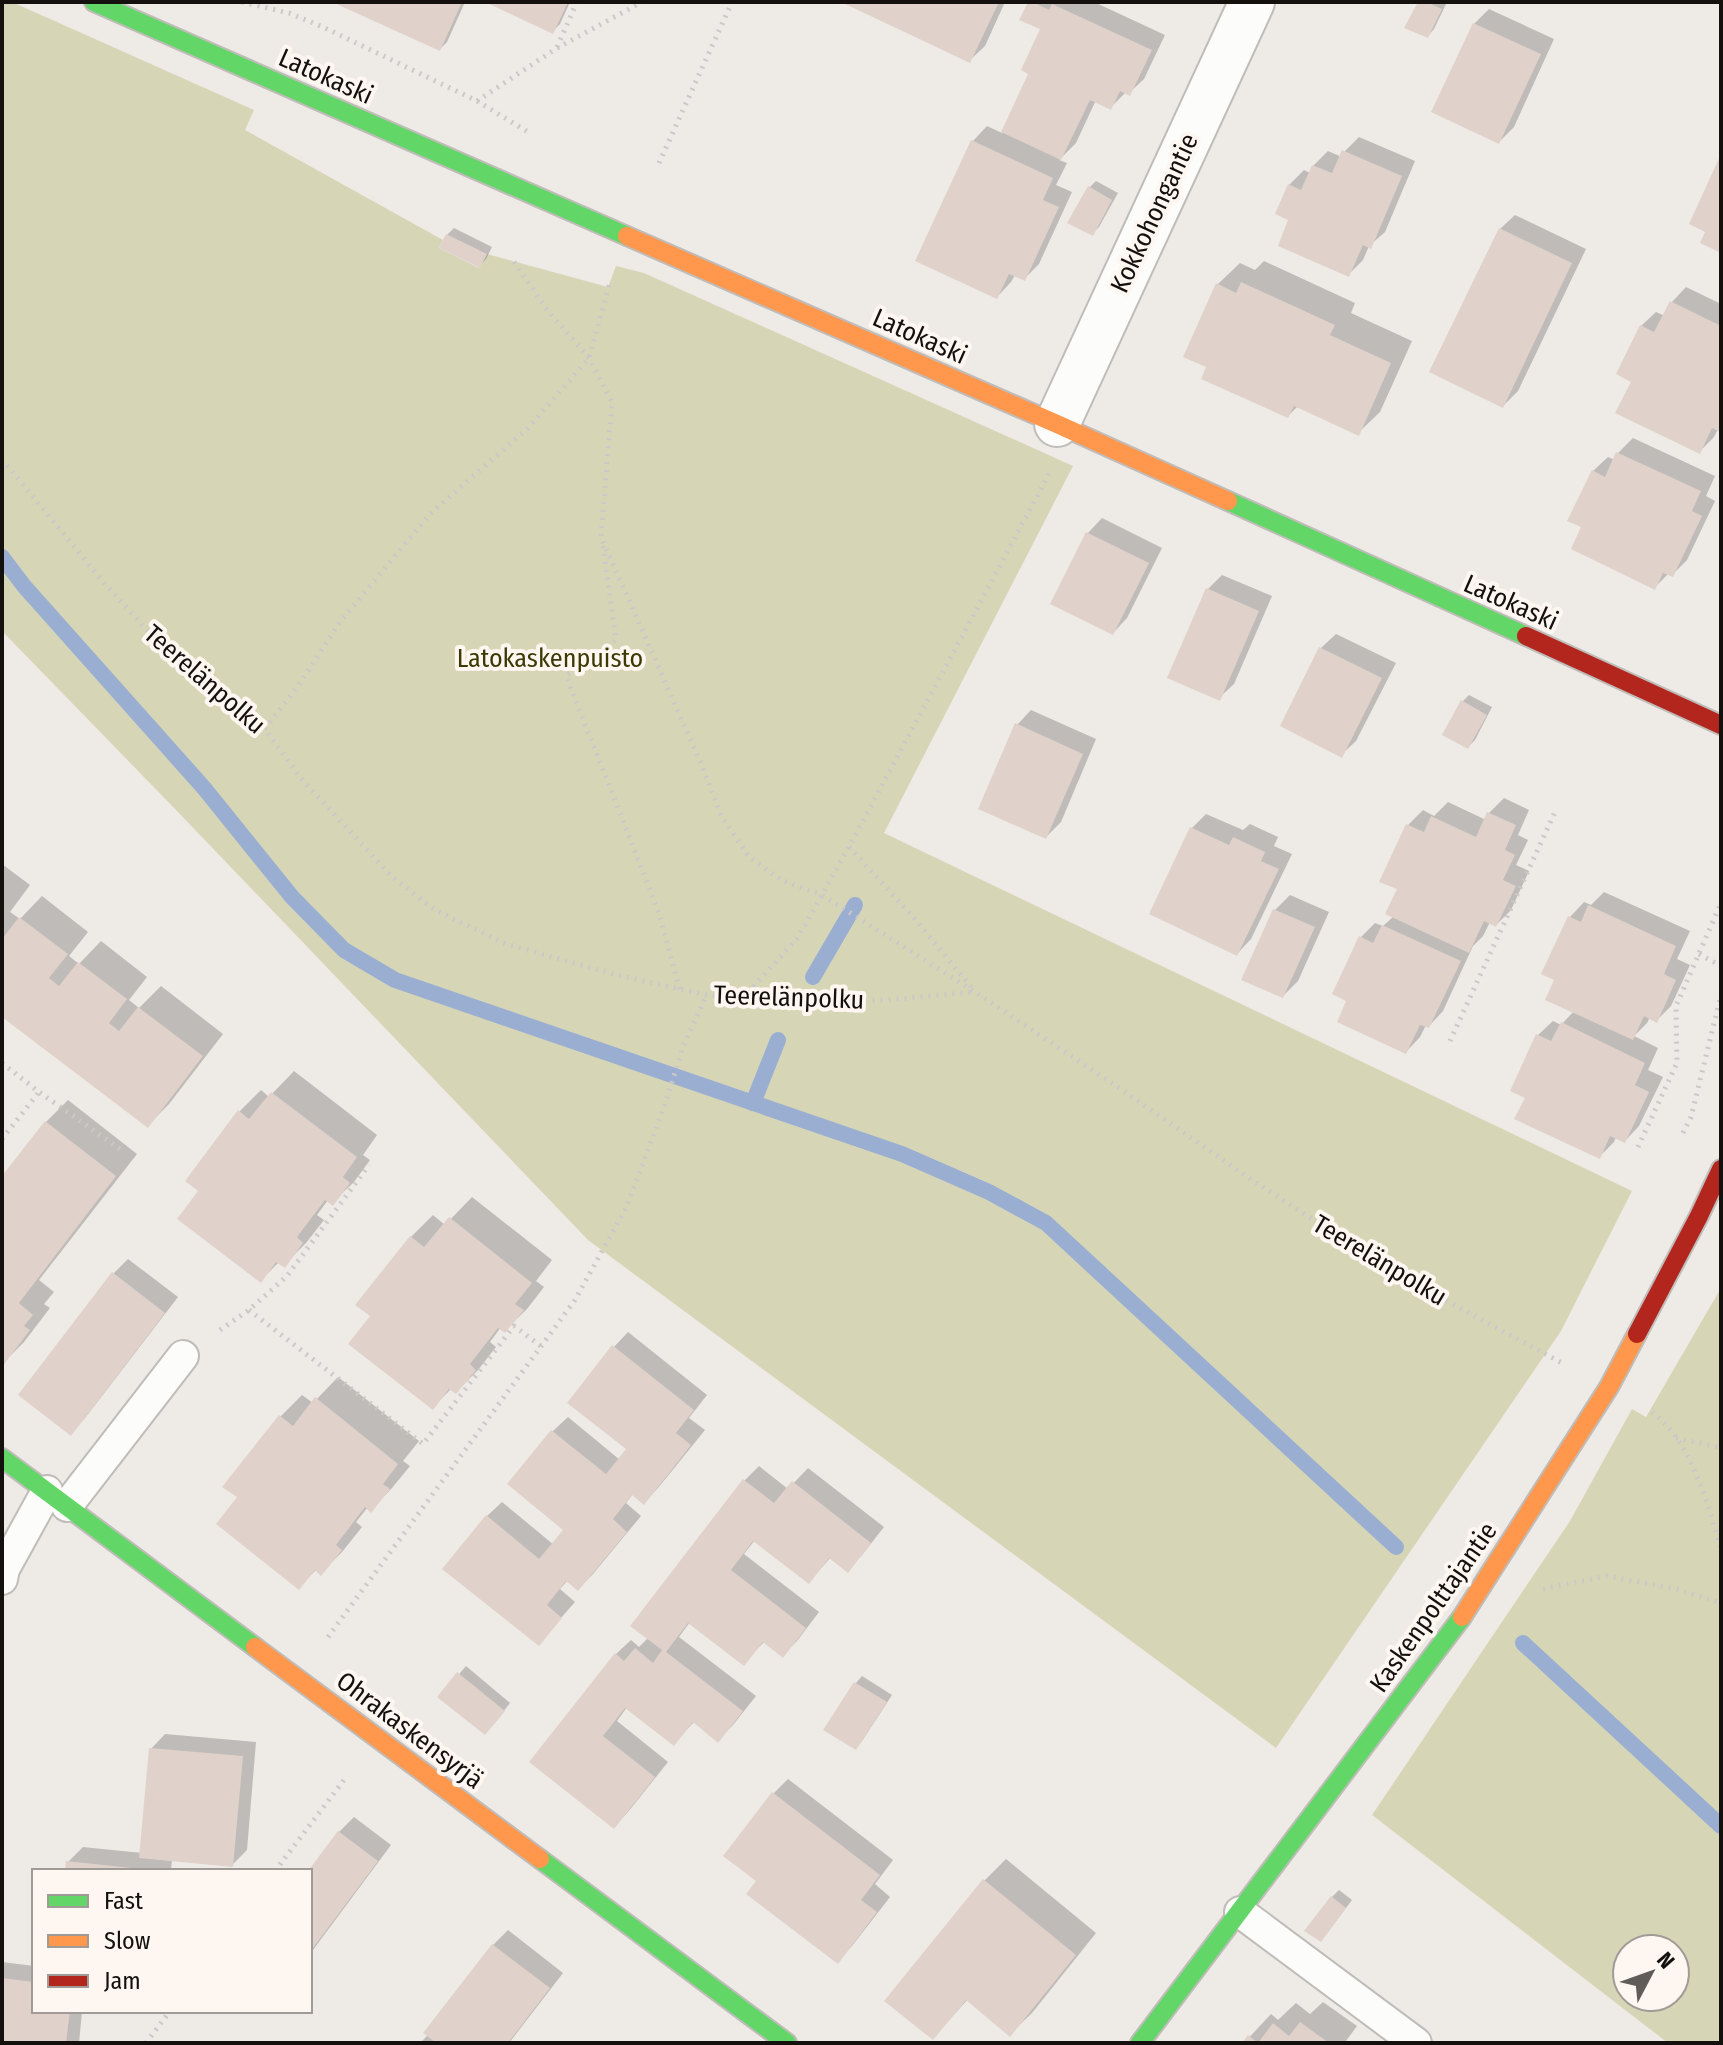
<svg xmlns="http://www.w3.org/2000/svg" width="1723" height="2045" viewBox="0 0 1723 2045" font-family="'Fira Sans Condensed',sans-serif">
	<rect width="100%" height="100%" fill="#eeeae6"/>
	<!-- green -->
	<g fill="#d6d6b7" fill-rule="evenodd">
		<path d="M2,2H12L254,110L245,130L443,240L439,248L479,268L487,254L608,287L616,266L644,273L1073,466L884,833L1632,1191L1561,1331L1276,1748L588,1240L177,811L2,631Z"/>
		<path d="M1721,1288V2043H1668L1372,1815L1570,1521L1632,1409L1646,1417ZM1627,1949H1675V1997H1627Z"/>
	</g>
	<!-- shadow -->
	<g fill="#0003">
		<path d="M338,2H465L447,42L440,49Z"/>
		<path d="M490,2H570L560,24L553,31Z"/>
		<path d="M846,2H1005L985,46L970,60Z"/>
		<path d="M1030,2H1094L1165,35L1144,79L1129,93L1126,92L1111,107L1096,100L1076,143L1059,160L1067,163L1056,185L1072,192L1039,264L1024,279L1015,275L1011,282L997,297L973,141L987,126L1002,133L1031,73L1042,28Z"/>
		<path d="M1420,2H1447L1434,29L1428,36Z"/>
		<path d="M1489,9L1554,39L1514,127L1499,142L1474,24Z"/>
		<path d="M1359,137L1415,161L1385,232L1369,246L1363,260L1348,275L1291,219L1289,185L1304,170L1310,173L1313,166L1328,151L1342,157L1344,152Z"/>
		<path d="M1096,181L1118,193L1099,227L1092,234L1089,188Z"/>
		<path d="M1515,215L1586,249L1518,391L1503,406L1500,229Z"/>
		<path d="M454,228L492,247L486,259L480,266L447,235Z"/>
		<path d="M1264,261L1355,303L1351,313L1412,341L1380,412L1358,433L1298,406L1288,416L1209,366L1218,284L1240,263L1255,270Z"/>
		<path d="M1686,287L1721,304V428L1718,429L1714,437L1699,452L1633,381L1641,326L1656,312L1665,316L1672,302Z"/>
		<path d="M1633,438L1715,476L1706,496L1715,501L1687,560L1672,575L1669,573L1655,587L1584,526L1593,471L1608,457L1615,460L1618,453Z"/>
		<path d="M1102,518L1162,548L1127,618L1113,633L1053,603L1088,533Z"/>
		<path d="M1222,575L1272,596L1234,684L1219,698L1207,590Z"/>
		<path d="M1336,634L1396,663L1356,741L1341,755L1321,648Z"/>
		<path d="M1469,695L1492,707L1475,740L1468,747L1462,702Z"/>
		<path d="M1031,710L1096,739L1061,822L1046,837L1017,725Z"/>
		<path d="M1504,798L1529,810L1518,835L1528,840L1516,865L1529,871L1511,910L1496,925L1490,922L1483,936L1473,946L1443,1011L1429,1026L1426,1025L1420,1037L1406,1052L1349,1000L1361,937L1375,923L1383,926L1394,916L1400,888L1382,881L1408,825L1423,810L1434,816L1448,802L1486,820L1489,813Z"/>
		<path d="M1206,814L1243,830L1250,824L1278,837L1274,846L1292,854L1251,939L1237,954L1192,828Z"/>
		<path d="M2,864L30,885L10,912L20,919L42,896L88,932L69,956L79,964L101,941L147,977L129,1000L139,1008L161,986L223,1034L169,1104L147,1126L2,1014Z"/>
		<path d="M1604,892L1690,931L1677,959L1690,965L1671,1006L1657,1020L1650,1017L1647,1023L1634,1036L1658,1048L1648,1070L1663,1077L1639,1126L1625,1141L1616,1137L1614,1142L1599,1157L1527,1098L1538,1035L1553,1021L1561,1025L1574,1011L1556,979L1570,917L1584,902L1591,905Z"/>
		<path d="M1290,895L1329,912L1298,981L1283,996L1244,978L1275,910Z"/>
		<path d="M294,1071L377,1135L363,1155L370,1160L354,1182L332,1203L328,1200L317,1215L324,1220L306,1243L284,1265L279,1262L261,1280L201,1191L239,1112L261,1090L269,1097Z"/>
		<path d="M68,1100L137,1154L39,1280L54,1292L44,1304L50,1308L24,1342L2,1364V1179L46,1122Z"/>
		<path d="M472,1197L552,1260L536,1281L544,1287L527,1309L505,1330L501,1327L490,1342L496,1347L478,1370L456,1392L452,1388L433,1407L373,1316L411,1237L433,1215L445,1225Z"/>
		<path d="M128,1259L178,1297L85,1418L71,1433L21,1394L114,1273Z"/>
		<path d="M628,1332L707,1395L689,1418L705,1430L658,1488L644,1503L633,1494L626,1503L641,1516L593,1574L578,1589L568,1580L560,1589L575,1602L538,1644L445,1569L487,1516L502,1502L554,1545L566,1530L510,1484L553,1431L568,1417L620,1460L629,1449L614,1347Z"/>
		<path d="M338,1377L419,1441L403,1461L410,1466L392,1488L371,1510L368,1507L356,1522L362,1527L342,1552L321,1573L317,1569L299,1587L240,1497L280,1417L302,1395L313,1403Z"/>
		<path d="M759,1466L788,1489L808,1468L884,1527L862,1555L848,1570L831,1557L809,1582L755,1540L744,1554L819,1612L797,1641L783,1655L765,1641L744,1663L690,1622L679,1637L756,1696L733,1725L718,1740L695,1721L674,1743L627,1707L617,1721L668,1762L628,1812L614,1827L531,1762L616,1654L631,1640L639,1647L649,1637L745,1480Z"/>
		<path d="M466,1666L510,1703L492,1726L440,1697Z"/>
		<path d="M862,1676L892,1695L862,1741L855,1748L856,1683Z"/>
		<path d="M165,1734L256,1742L247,1850L232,1865L172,1859L171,1871H67L68,1862L83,1847L142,1853L151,1749Z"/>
		<path d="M788,1779L893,1860L875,1884L890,1897L852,1946L838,1961L773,1794Z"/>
		<path d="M354,1817L391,1845L310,1954V1871L339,1832Z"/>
		<path d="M1006,1859L1096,1933L1032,2013L1010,2034L968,1999L933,2038L984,1881Z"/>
		<path d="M1339,1890L1352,1900L1327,1933L1332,1897Z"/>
		<path d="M508,1930L563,1973L509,2043H420L428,2035L493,1945Z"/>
		<path d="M2,1962L34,1966V2011H82L79,2043H2Z"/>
		<path d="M1323,2002L1357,2026L1346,2041L1349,2043H1244L1271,2014L1278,2020L1296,2003L1310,2014Z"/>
	</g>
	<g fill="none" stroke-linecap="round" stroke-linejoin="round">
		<!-- stream -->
		<g stroke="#9aaed2" stroke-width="16">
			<path d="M2,557L24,586L204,788L292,897L344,950L395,980L902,1154L989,1192L1046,1223L1396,1547"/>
			<path d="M813,977L855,905"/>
			<path d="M753,1103L778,1040"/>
			<path d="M1523,1643L1721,1826"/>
		</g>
	</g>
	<!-- building -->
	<g fill="#e0d2ca">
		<path d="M332,2H462L440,51Z"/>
		<path d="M485,2H568L553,34Z"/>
		<path d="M841,2H999L970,63Z"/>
		<path d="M1028,2H1033L1049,10L1052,4L1152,50L1130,96L1120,91L1111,110L1090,100L1061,160L1001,132L1028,74L1021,70L1040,29L1019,20Z"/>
		<path d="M1418,2H1427L1442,9L1428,38L1404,28Z"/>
		<path d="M1473,23L1541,54L1499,144L1431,112Z"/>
		<path d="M971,140L1053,178L1043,200L1059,207L1025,281L1009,274L997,299L915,261Z"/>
		<path d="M1342,150L1402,176L1371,249L1363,245L1349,277L1278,246L1288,220L1275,214L1288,184L1301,190L1312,165L1332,173Z"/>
		<path d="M1721,154V253L1700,243L1705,232L1689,224Z"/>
		<path d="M1088,186L1112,200L1093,236L1067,223Z"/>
		<path d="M1499,228L1572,263L1503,408L1429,372Z"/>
		<path d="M446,234L487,254L480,268L439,248Z"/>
		<path d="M1241,282L1335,325L1330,335L1391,363L1359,436L1294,406L1288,418L1201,379L1206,367L1183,357L1216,283L1236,293Z"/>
		<path d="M1670,301L1721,326V429L1720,432L1712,428L1700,454L1615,413L1631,382L1616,374L1640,325L1654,332Z"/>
		<path d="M1616,452L1701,491L1692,511L1702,516L1673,577L1663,573L1655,590L1571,549L1581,527L1567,521L1592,470L1605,477Z"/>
		<path d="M1086,532L1149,563L1113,635L1050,604Z"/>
		<path d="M1206,588L1259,611L1220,701L1167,678Z"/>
		<path d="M1319,647L1382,678L1342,758L1280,726Z"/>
		<path d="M1461,700L1487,715L1468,749L1442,735Z"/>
		<path d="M1015,723L1083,754L1046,839L978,809Z"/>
		<path d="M1487,812L1516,825L1505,850L1515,855L1503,880L1516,886L1496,927L1484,921L1469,953L1385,914L1397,889L1379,882L1406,824L1424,832L1431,816L1476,837Z"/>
		<path d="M1190,827L1229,845L1233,837L1265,852L1261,861L1279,869L1237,956L1149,914Z"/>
		<path d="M1588,905L1676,946L1664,974L1676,980L1657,1023L1644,1016L1633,1040L1545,1000L1554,980L1541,974L1568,916L1581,922Z"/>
		<path d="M1273,909L1315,927L1283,998L1241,980Z"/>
		<path d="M19,917L68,954L49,978L59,986L78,962L127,999L109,1023L119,1031L138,1007L203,1056L148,1128L2,1017V939Z"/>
		<path d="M1382,925L1461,961L1429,1028L1420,1025L1406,1054L1337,1022L1346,1001L1332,994L1359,936L1373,943Z"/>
		<path d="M1561,1022L1645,1063L1635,1085L1649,1092L1625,1143L1610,1136L1600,1159L1514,1119L1525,1098L1510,1091L1536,1034L1551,1041Z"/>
		<path d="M271,1092L357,1157L343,1177L350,1183L333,1206L325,1200L297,1237L303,1243L285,1268L276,1262L261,1283L177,1219L198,1191L185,1181L238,1110L249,1119Z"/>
		<path d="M45,1121L116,1176L19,1303L33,1315L24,1326L30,1330L2,1367V1176Z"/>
		<path d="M449,1217L532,1283L515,1304L524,1310L505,1333L498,1328L470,1364L476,1370L456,1394L449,1389L433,1410L348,1344L370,1316L355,1305L410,1236L424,1247Z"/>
		<path d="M112,1272L165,1313L71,1436L18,1395Z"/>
		<path d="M612,1345L694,1410L676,1433L691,1445L644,1505L632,1495L613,1519L627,1532L578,1591L566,1581L547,1605L562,1618L539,1646L442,1569L486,1515L539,1559L563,1530L507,1484L551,1430L606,1474L626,1449L567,1403Z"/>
		<path d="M315,1397L398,1464L383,1484L390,1489L371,1513L365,1507L336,1545L342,1550L321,1576L315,1570L299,1590L216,1524L237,1497L222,1487L279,1415L293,1426Z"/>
		<path d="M743,1479L774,1503L792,1481L871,1543L848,1573L829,1558L809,1584L753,1541L731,1570L806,1628L783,1658L763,1642L744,1666L688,1623L666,1652L743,1711L718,1743L693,1722L674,1746L625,1708L603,1736L655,1777L614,1829L529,1762L615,1653L624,1661L635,1648L653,1663L662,1650L630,1626Z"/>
		<path d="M457,1672L505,1711L485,1735L437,1697Z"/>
		<path d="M854,1682L887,1702L856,1750L823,1730Z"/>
		<path d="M149,1748L243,1756L233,1867L139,1858Z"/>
		<path d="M772,1792L880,1875L861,1900L877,1912L838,1964L746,1894L756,1881L723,1856Z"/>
		<path d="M338,1831L378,1861L310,1952V1871H308Z"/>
		<path d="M66,1861L141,1869V1871H65Z"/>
		<path d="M983,1879L1076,1955L1010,2037L966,2000L933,2040L884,2001Z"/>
		<path d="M1331,1896L1346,1908L1321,1942L1304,1931Z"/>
		<path d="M492,1944L550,1988L508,2043H436L423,2033Z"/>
		<path d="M2,1978L34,1982V2011H70L66,2043H2Z"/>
		<path d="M1300,2022L1329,2043H1242L1248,2035L1258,2043L1273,2023L1289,2036Z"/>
	</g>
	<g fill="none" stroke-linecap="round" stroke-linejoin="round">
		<!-- lane casing -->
		<g stroke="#bfbcb9" stroke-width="34">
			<g id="lane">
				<path d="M67,1506L183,1356"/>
				<path d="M2,1579L4,1569L47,1491"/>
				<path d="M1240,1912L1416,2043"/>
			</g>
		</g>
		<!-- street casing -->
		<g stroke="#bfbcb9" stroke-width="48">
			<path id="street" d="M1057,424L1252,2"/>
		</g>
		<!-- fast casing -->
		<g stroke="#bfbcb9" stroke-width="22">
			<g id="fast">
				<path d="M94,2L627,236"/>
				<path d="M1228,501L1526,636"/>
				<path d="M2,1458L255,1647"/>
				<path d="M540,1859L787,2043"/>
				<path d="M1140,2043L1462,1617"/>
			</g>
		</g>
		<!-- slow casing -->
		<g stroke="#bfbcb9" stroke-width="22">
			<g id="slow">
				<path d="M627,236L1057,424L1228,501"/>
				<path d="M1462,1617L1609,1387L1637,1334"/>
				<path d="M255,1647L540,1859"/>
			</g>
		</g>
		<!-- jam casing -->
		<g stroke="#bfbcb9" stroke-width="22">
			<g id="jam">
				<path d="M1526,636L1721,725"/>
				<path d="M1637,1334L1699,1216L1721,1169"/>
			</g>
		</g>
		<!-- path -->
		<g stroke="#cac9c8" stroke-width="5" stroke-dasharray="2 6" stroke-linecap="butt">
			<path d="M242,2L289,13L323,27L477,101L528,132"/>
			<path d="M557,47L577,2"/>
			<path d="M477,101L557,48L642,2"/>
			<path d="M659,163L732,2"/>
			<path d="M514,262L548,311L589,358L612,402L601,537L700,761L722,817L749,857L781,880L822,895L975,992L1125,1092L1243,1174L1395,1273L1562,1363"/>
			<path d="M2,459L105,584L160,644L265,729L300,777L392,877L435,910L506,944L613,974L707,995L795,1002L887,1000L974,992"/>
			<path d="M603,546L616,640L566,676L658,910L680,990"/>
			<path d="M265,729L300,683L340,622L430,514L528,428L589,358L610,282"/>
			<path d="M849,847L912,916L972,988"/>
			<path d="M1699,954L1721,966"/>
			<path d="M742,998L797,939L849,847L1049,474"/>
			<path d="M1450,1041L1555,812"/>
			<path d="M2,1063L39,1092L120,1149"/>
			<path d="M1683,1133L1691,1117L1721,995"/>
			<path d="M2,1139L39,1092"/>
			<path d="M1638,1147L1677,1063L1676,1006L1721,903"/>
			<path d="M249,1310L423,1444L514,1326L542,1347"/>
			<path d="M220,1330L249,1310L287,1276L369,1165"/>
			<path d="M1652,1412C1693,1444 1706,1501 1721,1548"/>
			<path d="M1676,1438L1721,1448"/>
			<path d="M1543,1589L1607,1576L1676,1589L1721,1603"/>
			<path d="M328,1637L575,1300L626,1208L665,1104L684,1044L707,995"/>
			<path d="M275,1871L347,1776"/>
			<path d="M146,2043L170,2011"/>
		</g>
		<!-- lane -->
		<use href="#lane" stroke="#fcfcfb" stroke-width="30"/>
		<!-- street -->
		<use href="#street" stroke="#fcfcfb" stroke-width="44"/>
		<!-- fast -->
		<use href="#fast" stroke="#63d668" stroke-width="18"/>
		<!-- slow -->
		<use href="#slow" stroke="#ff974d" stroke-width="18"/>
		<!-- jam -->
		<use href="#jam" stroke="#b3261e" stroke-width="18"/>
	</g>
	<g text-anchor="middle" stroke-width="8" stroke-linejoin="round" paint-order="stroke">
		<!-- street labels -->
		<g font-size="26" fill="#13100e" stroke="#fef7f1">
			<text transform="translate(326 76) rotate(24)" y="9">Latokaski</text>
			<text transform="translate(1154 213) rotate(-65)" y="9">Kokkohongantie</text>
			<text transform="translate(920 336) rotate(24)" y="9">Latokaski</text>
			<text transform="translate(1511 602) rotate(24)" y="9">Latokaski</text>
			<text transform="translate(205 679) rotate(41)" y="9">Teerelänpolku</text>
			<text transform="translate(789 997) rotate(2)" y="9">Teerelänpolku</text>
			<text transform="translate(1380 1260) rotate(31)" y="9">Teerelänpolku</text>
			<text transform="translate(1433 1607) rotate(-55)" y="9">Kaskenpolttajantie</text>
			<text transform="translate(410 1730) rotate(37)" y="9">Ohrakaskensyrjä</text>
		</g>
		<!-- park labels -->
		<g font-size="26" fill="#393a04" stroke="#fef7f1">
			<text x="550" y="667">Latokaskenpuisto</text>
		</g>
	</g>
	<!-- border -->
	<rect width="1723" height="2045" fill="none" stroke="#13100e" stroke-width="8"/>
	<!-- legend -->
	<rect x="32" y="1869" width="280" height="144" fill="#fef7f1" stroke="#a09b96" stroke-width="2"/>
	<rect x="48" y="1895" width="40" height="12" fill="#63d668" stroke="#a09b96" stroke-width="2"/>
	<text x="104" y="1909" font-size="24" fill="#13100e">Fast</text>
	<rect x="48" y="1935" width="40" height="12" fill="#ff974d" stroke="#a09b96" stroke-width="2"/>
	<text x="104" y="1949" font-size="24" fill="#13100e">Slow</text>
	<rect x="48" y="1975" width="40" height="12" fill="#b3261e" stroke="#a09b96" stroke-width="2"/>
	<text x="104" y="1989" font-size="24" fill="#13100e">Jam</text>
	<!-- north arrow -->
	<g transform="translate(1651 1973) rotate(49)"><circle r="38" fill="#fef7f1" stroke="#a09b96" stroke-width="2"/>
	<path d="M0-6L14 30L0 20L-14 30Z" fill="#605c5a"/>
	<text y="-12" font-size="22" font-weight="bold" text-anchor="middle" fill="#13100e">N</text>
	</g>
</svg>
